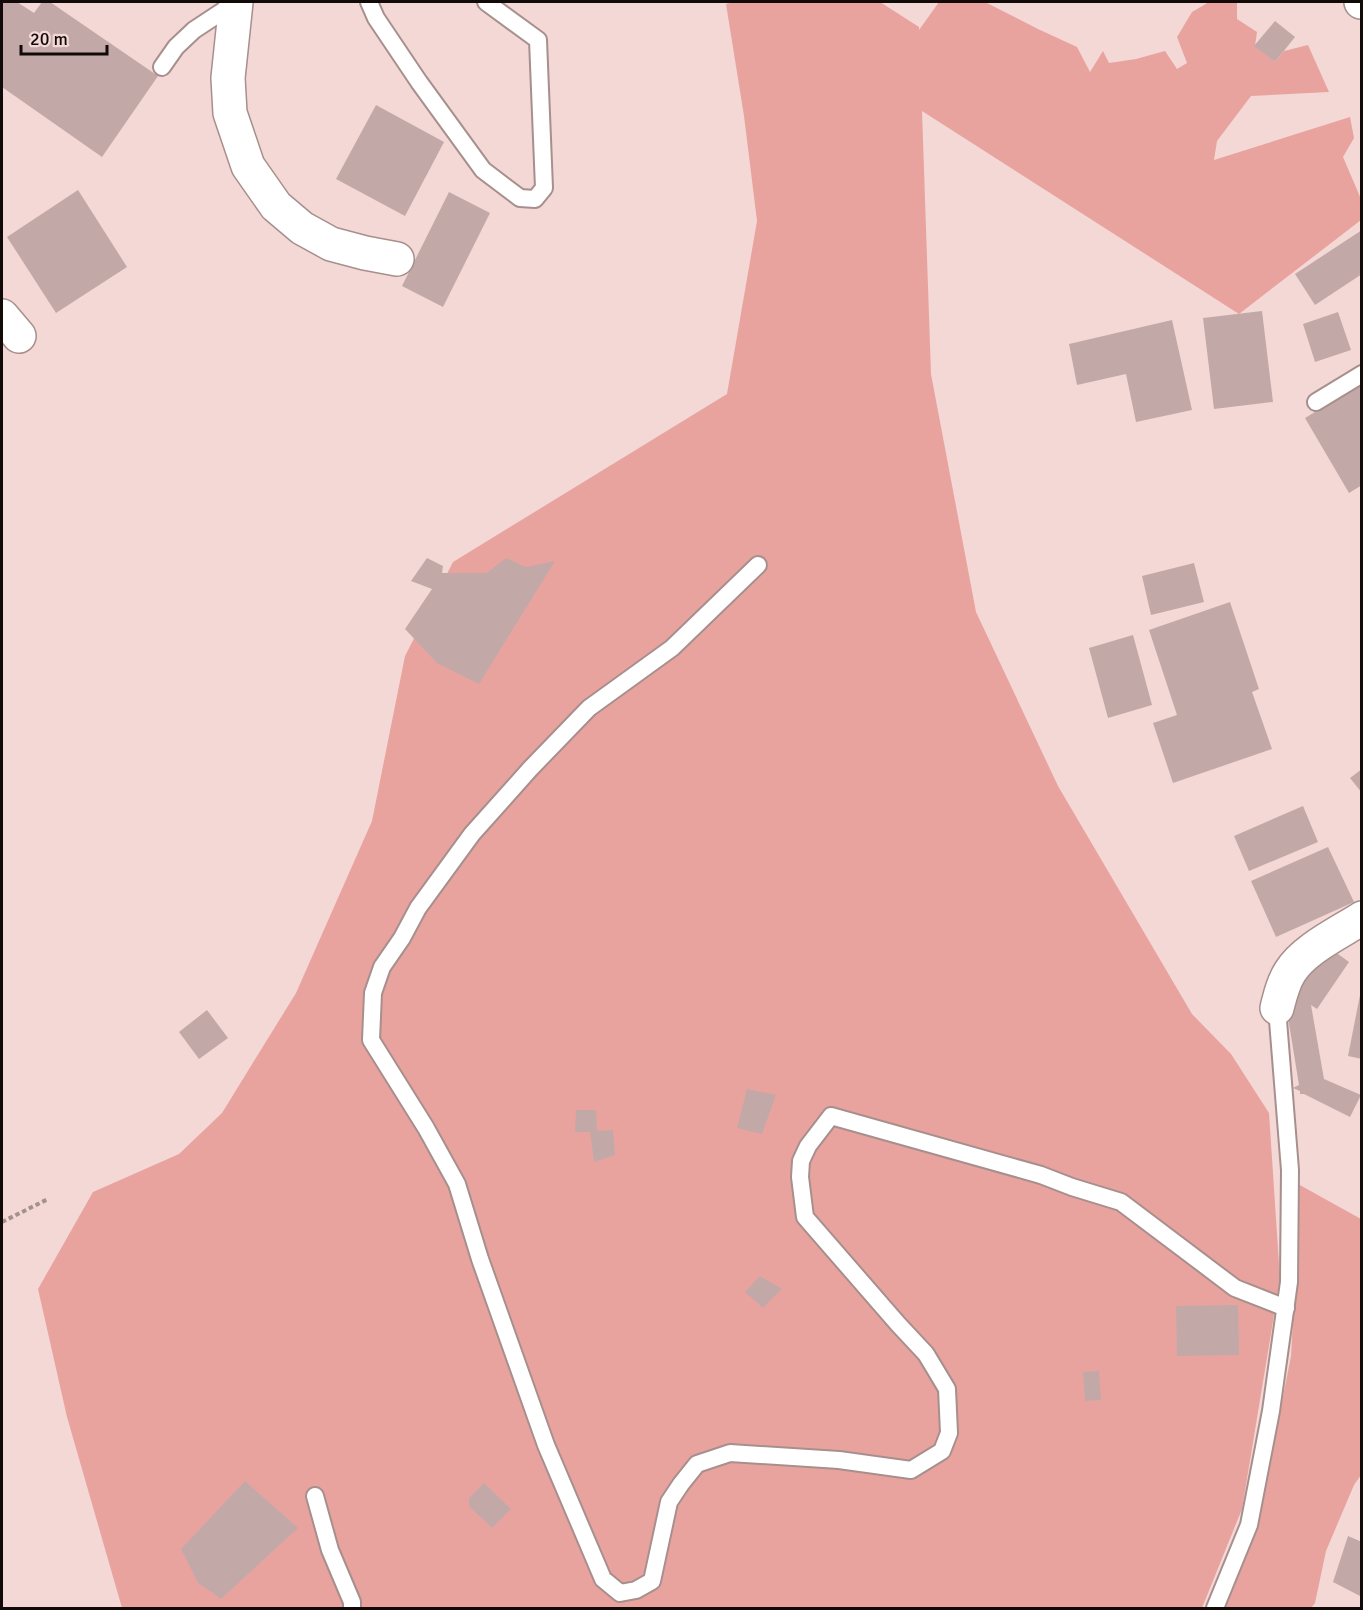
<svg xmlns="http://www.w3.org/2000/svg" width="1363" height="1610" viewBox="0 0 1363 1610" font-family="Signika,sans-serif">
	<rect width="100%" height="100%" fill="#f3d8d6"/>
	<!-- green -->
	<g fill="#e9a39f">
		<path d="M734,2H880L919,27V30L939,2H985L1038,29L1077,47L1090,72L1103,51L1109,63L1136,59L1165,51L1177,69L1187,63L1177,37L1192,12L1209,2H1237V19L1257,32L1255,46L1275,62L1284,51L1308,45L1329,92L1251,96L1217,141L1214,160L1350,117L1354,138L1343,157L1361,199V220L1239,314L922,111L931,374L976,612L1058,786L1192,1014L1231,1054L1269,1113L1280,1279L1242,1509L1202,1608H122L67,1417L38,1289L93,1192L179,1154L222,1113L296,993L372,821L405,656L453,562L727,394L757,221L744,116L726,4Z"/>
		<path d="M1298,1184L1361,1219V1475L1354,1485L1326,1551L1315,1603L1311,1608H1222L1258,1523L1291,1356L1299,1211Z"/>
	</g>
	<!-- building -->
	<g fill="#c2a9a7">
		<path d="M2,2H17L34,13L42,2H50L158,76L102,157L2,87Z"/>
		<path d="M1275,21L1295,37L1275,62L1254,46Z"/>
		<path d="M376,105L444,142L405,216L336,179Z"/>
		<path d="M78,190L127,267L56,313L7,237Z"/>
		<path d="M449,192L490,213L443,307L402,286Z"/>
		<path d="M1362,230V274L1315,305L1295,274Z"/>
		<path d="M1262,311L1273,402L1214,409L1203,318Z"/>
		<path d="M1338,312L1351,350L1315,362L1303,324Z"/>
		<path d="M1172,320L1192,410L1136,422L1126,374L1077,385L1069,344Z"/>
		<path d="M1362,384V485L1349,493L1305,418Z"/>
		<path d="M427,558L443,566L442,573H487L506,558L526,567L555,561L479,684L437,663L405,629L432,589L411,581Z"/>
		<path d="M1194,563L1204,602L1151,615L1142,576Z"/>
		<path d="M1230,602L1259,689L1252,692L1272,749L1173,783L1153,723L1177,715L1149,630Z"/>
		<path d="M1133,635L1152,705L1108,718L1089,648Z"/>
		<path d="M1362,769V793L1350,778Z"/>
		<path d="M1303,806L1318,842L1249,871L1234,836Z"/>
		<path d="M1328,847L1354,902L1276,937L1251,881Z"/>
		<path d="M1327,946L1349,962L1317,1009L1311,1005L1324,1079L1361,1095L1350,1117L1304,1094H1300V1091L1293,1088L1299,1085L1285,999Z"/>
		<path d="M1360,995H1362V1059L1348,1056Z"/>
		<path d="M207,1010L228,1038L199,1059L179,1032Z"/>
		<path d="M747,1089L776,1095L762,1134L737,1128Z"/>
		<path d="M576,1110H596L597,1131L613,1130L615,1155L594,1162L590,1132H575Z"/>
		<path d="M760,1276L782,1289L763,1308L745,1292Z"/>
		<path d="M1238,1305L1239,1355L1177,1356L1176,1306Z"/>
		<path d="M1099,1371L1101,1400L1085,1401L1083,1372Z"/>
		<path d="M245,1481L298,1528L221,1599L198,1583L181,1549Z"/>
		<path d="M484,1483L511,1509L492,1528L469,1506V1498Z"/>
		<path d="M1348,1536L1362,1542V1597L1333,1582Z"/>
	</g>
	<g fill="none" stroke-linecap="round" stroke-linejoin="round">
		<!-- lane casing -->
		<g stroke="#a78f8d" stroke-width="20">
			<g id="lane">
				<path d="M369,2L376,18L419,82L483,170L520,198L535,199L544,188L538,40L486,2"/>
				<path d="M162,67L176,47L194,30L235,3"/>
				<path d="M1316,402L1362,374"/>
				<path d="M758,565L672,648L589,708L530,769L472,834L418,908L402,938L382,967L373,993L371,1040L426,1128L457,1184L480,1259L546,1445L603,1579L620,1593L636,1590L652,1581L669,1502L681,1484L697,1464L730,1453L839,1460L911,1470L942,1451L949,1433L947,1389L926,1354L898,1324L805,1217L800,1177L801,1161L808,1146L831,1116L1041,1175L1072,1187L1121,1202L1235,1288L1286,1308"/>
				<path d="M315,1496L330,1550L352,1602V1608"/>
				<path d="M1215,1608L1249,1525L1271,1411L1289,1282L1290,1170L1277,1008"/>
			</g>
		</g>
		<!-- street casing -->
		<g stroke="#a78f8d" stroke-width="36">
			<g id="street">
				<path d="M236,2L228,78L230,113L248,166L276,206L302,228L331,244L365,253L397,259"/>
				<path d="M2,316L19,336"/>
				<path d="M1277,1008C1280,996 1283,983 1290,972C1304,949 1339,933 1362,918"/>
			</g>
		</g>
		<!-- highway casing -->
		<g stroke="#a78f8d" stroke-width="36">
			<path id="highway" d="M1361,2H1362"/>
		</g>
		<!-- path -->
		<path stroke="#a4908e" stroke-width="4" stroke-dasharray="4.5 3" stroke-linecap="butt" d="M2,1222L48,1199"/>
		<!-- lane -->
		<use href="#lane" stroke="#fff" stroke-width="16"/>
		<!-- street -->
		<use href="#street" stroke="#fff" stroke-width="33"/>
		<!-- highway -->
		<use href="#highway" stroke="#fff" stroke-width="33"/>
	</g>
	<!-- border -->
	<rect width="1363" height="1610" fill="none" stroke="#120a09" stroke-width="6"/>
	<!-- scale -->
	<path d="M21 45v9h86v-9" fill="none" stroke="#120a09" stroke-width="3"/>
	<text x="30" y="45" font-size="18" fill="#120a09" stroke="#f3d8d6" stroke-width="4.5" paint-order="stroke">20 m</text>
</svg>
